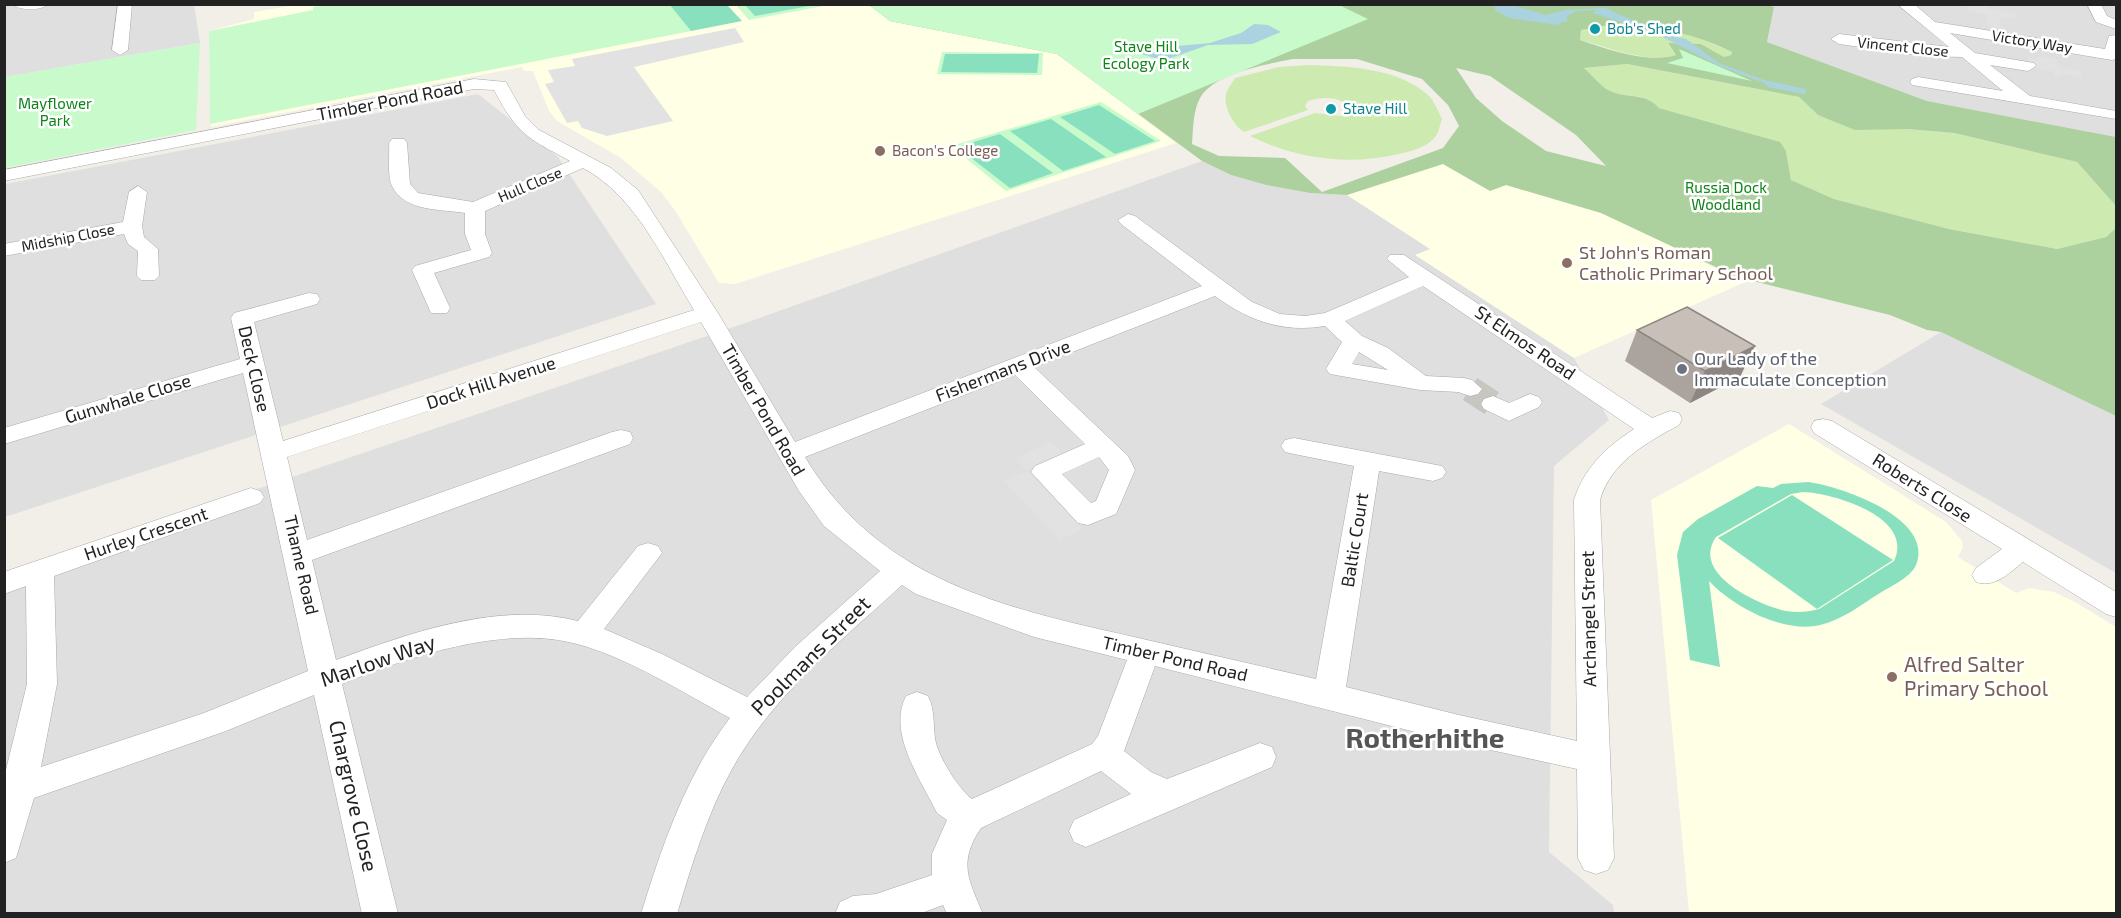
<svg xmlns="http://www.w3.org/2000/svg" width="2121" height="918" viewBox="0 0 2121 918" font-family="'Exo 2',sans-serif">
	<rect width="100%" height="100%" fill="#f2efe9"/>
	<!-- residential -->
	<g fill="#e0dfdf">
		<path d="M5,5H194L200,43L5,77Z"/>
		<path d="M1764,5H2116V137L1927,101L1767,42L1774,7Z"/>
		<path d="M478,94L558,157L656,304L5,517V184Z"/>
		<path d="M1202,161L1231,175L1266,185L1310,193L1347,195L1431,249L1416,255L1574,358L1609,420L1554,466L1549,852L1613,905L1614,913H5L4,575L751,321Z"/>
		<path d="M1941,332L2116,416V573L1821,404Z"/>
	</g>
	<!-- education -->
	<g fill="#ffffe5">
		<path d="M301,4L869,5L890,21L1057,54L1176,143L735,284L719,283L676,212L661,192L621,158L557,121L549,111L533,71H524L522,67L211,127L209,31L254,19V12Z"/>
		<path d="M1443,164L1490,191L1506,185L1601,213L1661,239L1723,272L1750,280L1574,358L1415,255L1430,249L1347,195Z"/>
		<path d="M1789,424L1946,522L1962,541L1963,547L1958,557L2016,593L2029,588L2054,592L2075,602L2116,627V913H1689L1651,500Z"/>
	</g>
	<!-- grass -->
	<g fill="#cdebb0">
		<path d="M1603,26L1659,27L1694,36L1732,52L1731,55L1724,57L1701,44H1668L1676,55C1646,64 1609,47 1580,40L1581,30Z"/>
		<path d="M1627,64L1799,97L1818,115L1907,129L1954,133L2077,162L2116,206V228L2106,237L2057,249L1949,229L1834,199L1791,180L1786,151L1755,135L1659,108C1645,91 1626,99 1609,91C1600,87 1591,75 1584,68Z"/>
		<path d="M1307,65C1345,66 1397,67 1428,95C1434,100 1438,111 1442,119C1440,124 1439,132 1436,136C1428,147 1412,151 1399,154C1349,166 1296,159 1250,136L1315,113L1341,116L1350,110C1342,95 1322,97 1308,101L1305,106L1308,110L1244,132C1234,126 1223,107 1226,95C1227,89 1232,83 1235,78L1279,67Z"/>
	</g>
	<!-- forest -->
	<path fill="#add19e" fill-rule="evenodd" d="M1764,4L1774,7L1767,42L1927,101L2116,137V206L2077,162L1954,133L1907,129L1855,130L1818,115L1799,97L1627,64L1584,68C1592,75 1601,87 1610,91C1627,99 1646,92 1659,108L1780,142L1786,151L1791,180L1834,199L1949,229L2057,249L2106,237L2116,228V416L1941,332L1927,330L1890,315L1737,277L1601,213L1506,185L1490,191L1443,164L1347,195L1310,193L1266,185L1231,175L1202,161L1057,54L890,21L869,5ZM1603,26C1654,27 1685,29 1732,52L1731,55L1724,57L1701,44L1668,43L1676,55C1648,64 1607,49 1580,40L1581,30ZM1293,59H1357L1422,79L1448,105L1459,126L1443,148L1322,192L1285,158L1219,156L1192,144C1193,131 1193,110 1200,98C1214,73 1267,64 1293,59ZM1456,68L1490,76L1576,135L1606,166L1546,151L1502,121L1476,98Z"/>
	<!-- park -->
	<g fill="#c8facc">
		<path d="M670,4L691,31L210,124L209,31L313,10V7L326,5Z"/>
		<path d="M1337,4L1368,19L1138,114L1057,54L890,21L869,5Z"/>
		<path d="M736,5H829L749,20Z"/>
		<path d="M200,43L196,130L5,168V77Z"/>
		<path d="M1679,49L1752,81L1667,63L1683,58Z"/>
		<path d="M942,52L1043,53L1042,75L937,74Z"/>
		<path d="M1101,102L1161,141L1006,191L951,146Z"/>
	</g>
	<!-- pitch -->
	<g fill="#88e0be" fill-rule="evenodd">
		<path d="M670,5H727L742,21L691,31Z"/>
		<path d="M745,5H814L755,16Z"/>
		<path d="M945,54H1039L1037,73L941,72Z"/>
		<path d="M1099,105L1155,141L1115,154L1060,117Z"/>
		<path d="M1051,119L1106,157L1063,171L1010,131Z"/>
		<path d="M1000,134L1053,173L1010,188L957,147Z"/>
		<path d="M1808,482C1840,486 1935,518 1916,565C1910,578 1891,586 1880,593C1861,605 1842,620 1820,625C1784,634 1732,606 1709,581L1720,667L1690,660L1677,555L1683,532L1698,519L1757,486L1773,488L1781,484ZM1803,492C1833,493 1915,517 1894,561L1819,609C1808,612 1797,613 1786,611C1758,605 1690,574 1716,537L1791,494Z"/>
		<path d="M1792,495L1893,560L1817,609L1718,538Z"/>
	</g>
	<!-- parking -->
	<g fill="#e2e2e2">
		<path d="M1966,5H1987L1988,9L2015,13V19L1999,17L2001,29L1989,27L1985,14L1967,11Z"/>
		<path d="M735,28L744,42L634,67L673,121L607,136L582,128L578,121L567,123L545,84L554,82L548,70L575,66L572,59Z"/>
		<path d="M2038,56L2057,59L2058,67L2080,70L2083,77L2060,74V77L2055,76L2053,71L2029,67L2027,58L2037,59Z"/>
		<path d="M1051,442L1063,454L1026,470L1015,458Z"/>
		<path d="M1027,471L1083,529L1060,540L1004,481Z"/>
	</g>
	<!-- water -->
	<g fill="#aad3df">
		<path d="M1495,5H1512L1546,15L1566,10L1605,8L1666,35L1686,39L1719,63L1764,80L1806,89L1805,94L1768,87L1764,83L1717,65L1653,32L1593,13L1596,10L1576,11L1566,17L1568,21L1562,22L1558,25L1509,18L1495,10Z"/>
		<path d="M1254,24L1268,25L1281,32L1252,44L1208,45L1168,59H1158L1135,52L1164,53L1177,46L1210,43L1241,33Z"/>
	</g>
	<g fill="none" stroke-linecap="round" stroke-linejoin="round">
		<!-- street-tunnel -->
		<path stroke="#c8c6c1" stroke-width="26" stroke-dasharray="26 13" stroke-linecap="butt" d="M1470,389L1493,404"/>
		<!-- street casing -->
		<g stroke="#a9a9a9" stroke-width="1">
			<g id="street">
				<path d="M12,4H49C41,11 20,11 12,4Z"/>
				<path d="M118,4H132L128,50L120,55L112,50Z"/>
				<path d="M1897,4H1914L1935,22L2105,49L2109,36L2116,35V59L2112,60L1950,33L1975,53L2034,63L2036,66L2028,71L1990,65L2030,96L2116,111V119L1912,85L1910,82L1912,79L1918,77L2003,91L1962,57L1924,56L1839,44L1831,39L1839,34L1949,47Z"/>
				<path d="M2087,4H2101L2107,16L2116,20V29L2096,22Z"/>
				<path d="M474,79L506,82L525,116L539,130L611,168L638,190L718,313L795,442L1202,286L1121,224L1118,220L1128,214L1135,216L1252,302L1280,314L1305,316L1325,313L1409,277L1387,259L1390,255H1404L1652,418L1670,411L1679,413L1682,419L1679,425C1646,443 1611,462 1600,500L1614,858L1608,870L1596,874L1584,870L1578,858L1577,769L1459,743L1155,666L1124,751L1151,772L1167,779L1260,743L1272,747L1276,757L1272,767L1086,847L1074,842L1069,831L1074,820L1131,794L1101,771L981,828C958,862 968,879 983,914H947L943,905L919,914H835L840,902L853,896L876,894L932,875V854L947,820L937,813C921,780 887,733 906,696L917,692L928,696C935,710 933,723 935,738C937,755 959,790 972,799L1092,744L1098,736L1127,660L1034,637L916,594L902,585C841,641 773,695 732,769C707,814 692,864 677,914H641C662,846 686,775 730,718C684,693 624,655 573,643C504,625 406,657 342,684L398,914H362L314,695L226,731L34,798L16,858L4,863V778L27,684L26,586L4,594V572L242,491L251,488L260,491L264,497L260,503L54,576L57,684L41,767L204,713L308,671L243,373L4,444V428L240,359L231,318L234,313L309,293L317,294L320,299L317,304L254,322L283,441L694,310C663,260 637,197 583,168L485,211V234L492,253L489,257L434,273L450,308L447,313H431L412,270L415,266L471,250L465,234V213C442,209 404,212 392,186C387,175 390,155 389,143L392,139H404L407,143L410,184L418,193L473,202L570,161C526,137 518,135 494,90L474,89L4,181V170ZM1423,286L1634,429C1606,447 1584,468 1574,500L1577,741L1459,715L1346,687L1379,471L1433,481L1442,478L1446,472L1442,466L1294,438L1285,440L1281,446L1285,452L1294,454L1354,466L1316,679C1255,665 1195,651 1134,637C1004,608 878,580 805,457L1015,375L1085,444L1035,466L1031,472L1078,523L1088,525L1116,514L1135,470L1128,456L1034,367L1215,296C1249,321 1283,333 1325,326L1342,342L1326,369L1330,374L1420,390L1458,392L1470,396L1478,394L1482,389L1472,380L1464,378L1426,376L1388,348L1362,336L1345,321ZM701,322L799,491L824,526L880,571L795,647L747,697L662,654L604,629L662,553L658,546L648,543L638,546L578,621C498,601 410,633 336,660L312,560L630,444L633,438L630,432L621,430L612,432L307,540L287,457ZM1359,352L1388,370L1352,364ZM1099,457L1109,470L1096,501L1091,503L1062,474Z"/>
				<path d="M138,186L147,192L142,226L144,237L158,249L159,276L155,280H141L137,276L138,251L128,244L124,234L4,256V244L123,222L129,192Z"/>
				<path d="M1530,394L1539,397L1542,402L1539,407L1509,421L1484,409L1481,404L1484,399L1493,396L1509,403Z"/>
				<path d="M1823,419L1832,421L2116,592V617L2106,614L2023,562C2008,574 1995,588 1976,582L1972,575L1976,568L2002,549L1814,433L1811,427L1814,421Z"/>
			</g>
		</g>
		<!-- street -->
		<use href="#street" fill="#fff" fill-rule="evenodd"/>
	</g>
	<!-- wall -->
	<path fill="#aba49e" d="M1637,330L1740,377L1690,403L1625,361Z"/>
	<!-- shaded-wall -->
	<path fill="#8b8681" d="M1755,346L1740,377L1690,403L1705,371Z"/>
	<!-- building -->
	<path fill="#c7bfb8" stroke="#8b8681" stroke-width="1.5" d="M1687,307L1755,346L1705,371L1637,330Z"/>
	<!-- markers -->
	<g fill="#0f9aa8" stroke="#fff" stroke-width="2">
		<circle cx="1595" cy="29" r="6"/>
		<circle cx="1331" cy="109" r="6"/>
	</g>
	<g fill="#8d6e63" stroke="#fff" stroke-width="2">
		<circle cx="880" cy="151" r="6"/>
		<circle cx="1567" cy="263" r="6"/>
		<circle cx="1892" cy="677" r="6"/>
	</g>
	<circle fill="#6b7280" stroke="#fff" stroke-width="2" cx="1682" cy="369" r="6"/>
	<g text-anchor="middle" stroke-width="5" stroke-linejoin="round" paint-order="stroke">
		<!-- far-culture labels -->
		<g font-size="15" fill="#0d838f" stroke="#fff" text-anchor="start">
			<text x="1607" y="34">Bob's Shed</text>
			<text x="1343" y="114">Stave Hill</text>
		</g>
		<!-- far-street labels -->
		<g font-size="15" fill="#222" stroke="#fff">
			<text transform="translate(2032 42) rotate(9)" y="5">Victory Way</text>
			<text transform="translate(1903 47) rotate(6)" y="5">Vincent Close</text>
			<text transform="translate(530 185) rotate(-23)" y="5">Hull Close</text>
			<text transform="translate(68 238) rotate(-11)" y="5">Midship Close</text>
		</g>
		<!-- far-park labels -->
		<g font-size="15" fill="#0c8416" stroke="#fff">
			<text x="1146" y="52">Stave Hill<tspan x="1146" dy="17">Ecology Park</tspan></text>
			<text x="55" y="109">Mayflower<tspan x="55" dy="17">Park</tspan></text>
			<text x="1726" y="193">Russia Dock<tspan x="1726" dy="17">Woodland</tspan></text>
		</g>
		<!-- far-education labels -->
		<g font-size="15" fill="#785e54" stroke="#fff" text-anchor="start">
			<text x="892" y="156">Bacon's College</text>
		</g>
		<!-- street labels -->
		<g font-size="18" fill="#222" stroke="#fff">
			<text transform="translate(390 101) rotate(-11)" y="6">Timber Pond Road</text>
			<text transform="translate(1525 343) rotate(34)" y="6">St Elmos Road</text>
			<text transform="translate(254 369) rotate(77)" y="6">Deck Close</text>
			<text transform="translate(1003 371) rotate(-21)" y="6">Fishermans Drive</text>
			<text transform="translate(491 383) rotate(-18)" y="6">Dock Hill Avenue</text>
			<text transform="translate(128 399) rotate(-17)" y="6">Gunwhale Close</text>
			<text transform="translate(763 410) rotate(60)" y="6">Timber Pond Road</text>
			<text transform="translate(1922 488) rotate(32)" y="6">Roberts Close</text>
			<text transform="translate(146 534) rotate(-19)" y="6">Hurley Crescent</text>
			<text transform="translate(1355 540) rotate(-81)" y="6">Baltic Court</text>
			<text transform="translate(301 565) rotate(77)" y="6">Thame Road</text>
			<text transform="translate(1589 619) rotate(-91)" y="6">Archangel Street</text>
			<text transform="translate(1175 659) rotate(13)" y="6">Timber Pond Road</text>
		</g>
		<!-- education labels -->
		<g font-size="18" fill="#785e54" stroke="#fff" text-anchor="start">
			<text x="1579" y="259">St John's Roman<tspan x="1579" dy="21">Catholic Primary School</tspan></text>
		</g>
		<!-- worship labels -->
		<g font-size="18" fill="#5b616d" stroke="#fff" text-anchor="start">
			<text x="1694" y="365">Our Lady of the<tspan x="1694" dy="21">Immaculate Conception</tspan></text>
		</g>
		<!-- near-street labels -->
		<g font-size="21" fill="#222" stroke="#fff">
			<text transform="translate(811 656) rotate(-45)" y="7">Poolmans Street</text>
			<text transform="translate(378 661) rotate(-19)" y="7">Marlow Way</text>
			<text transform="translate(353 796) rotate(77)" y="7">Chargrove Close</text>
		</g>
		<!-- near-education labels -->
		<g font-size="21" fill="#785e54" stroke="#fff" text-anchor="start">
			<text x="1904" y="672">Alfred Salter<tspan x="1904" dy="24">Primary School</tspan></text>
		</g>
		<!-- near-district labels -->
		<g font-size="28" font-weight="bold" fill="#555" stroke="#fff">
			<text x="1425" y="748">Rotherhithe</text>
		</g>
	</g>
	<!-- border -->
	<rect width="2121" height="918" fill="none" stroke="#222222" stroke-width="12"/>
</svg>
